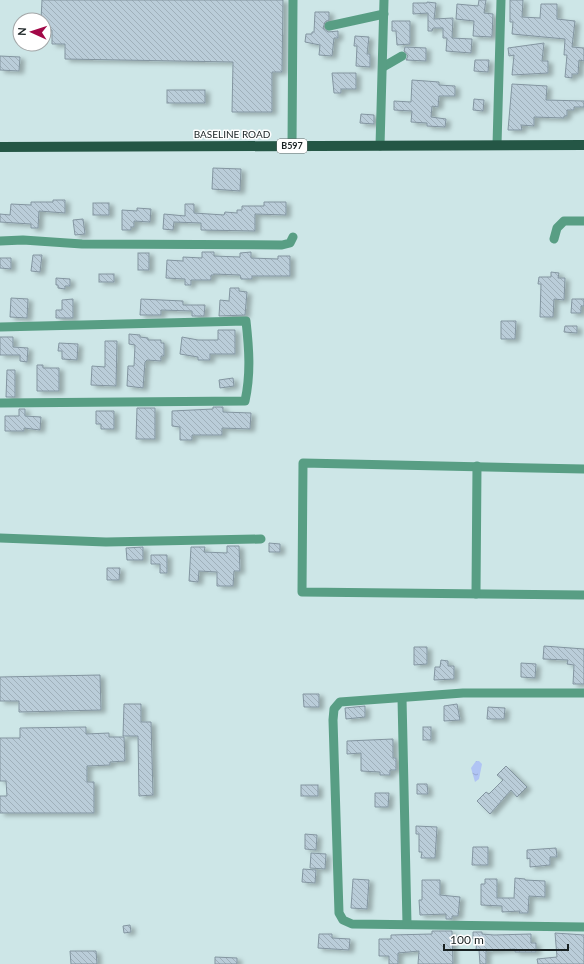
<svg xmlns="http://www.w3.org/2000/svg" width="584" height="964" viewBox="0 0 584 964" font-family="Lato,sans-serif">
	<defs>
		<pattern id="water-ripples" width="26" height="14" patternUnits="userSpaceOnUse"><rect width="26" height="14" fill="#b0c4f4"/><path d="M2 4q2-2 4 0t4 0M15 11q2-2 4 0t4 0" fill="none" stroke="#97a8d1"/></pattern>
		<pattern id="building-back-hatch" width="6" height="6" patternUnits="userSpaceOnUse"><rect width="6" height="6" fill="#bacdd9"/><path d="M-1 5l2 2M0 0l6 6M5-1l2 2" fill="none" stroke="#9fb0ba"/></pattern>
		<filter id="shadow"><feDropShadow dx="4.5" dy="2.5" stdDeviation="2" flood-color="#0004"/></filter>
	</defs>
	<rect width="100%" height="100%" fill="#cde6e7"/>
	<!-- water -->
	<path fill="url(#water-ripples)" d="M476,761H479L482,764L479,779L475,782L471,768Z"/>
	<!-- building -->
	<g fill="url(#building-back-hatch)" stroke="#8395a0" filter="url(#shadow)">
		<path d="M42,0H283L282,72H272V112H232L233,62L65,59V44H52V30L44,29V20H41Z"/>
		<path d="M479,0H486L484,13L493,14L492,37L473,36L474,21L456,19L457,4L478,6Z"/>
		<path d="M510,0H523L522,17L540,18L541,4H557V19L575,21L572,47L584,48V61L579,60L578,74H572V78L565,77L567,55H564L565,39L512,34L513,22H510Z"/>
		<path d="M427,2L436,3L434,19L453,18L452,38L472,39L471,53L446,51L447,38H443V28H433L432,31H428V13L413,14V3H427Z"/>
		<path d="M315,12H329V20L325,22L323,28L328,32L338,31V38H334L332,56L319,55L320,45L305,42L306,34H312V32H314Z"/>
		<path d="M392,21H410V44L397,45L396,31H392Z"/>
		<path d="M355,36L369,37L367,54H370V67L356,66L357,46H354Z"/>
		<path d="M544,43L542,61H548V73L512,75L514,55L509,56L508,48Z"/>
		<path d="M405,47L426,48V61L406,60L408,56L404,51Z"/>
		<path d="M0,56L20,57L19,71L0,70Z"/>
		<path d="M475,60H489L488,72L474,71Z"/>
		<path d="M332,73H356V89H341V93H334Z"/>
		<path d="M412,80L439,82V85L455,86V96H439L438,107L432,106L431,117L446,119L445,127L427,126V123L411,122L412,111L394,110V101L411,102Z"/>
		<path d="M512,84L547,86L546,100L584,101V107H574V110H567V116H564V118L534,117V126L521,125L522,130H508Z"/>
		<rect x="167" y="90" width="38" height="13"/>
		<path d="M474,99L484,100L483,111L473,110Z"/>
		<path d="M361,114L374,115V124L360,123Z"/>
		<path d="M213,168L241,169L240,191L212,189Z"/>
		<path d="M53,200H65V213L39,211L38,228H31V224L0,222V214L10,215L11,204L31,205V202H53Z"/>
		<path d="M264,202H286V215L255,214V231L201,230V223L174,222L173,230L163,229L164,214L185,216V204H194V213L224,215L225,212L237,213V210H242V206H264Z"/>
		<rect x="93" y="203" width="16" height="12"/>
		<path d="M137,208L151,209L150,222L134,221V227H131V230H122V210L137,211Z"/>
		<path d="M83,219L85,234L75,235L73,220Z"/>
		<path d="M202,252H214V256L240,257V253L251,252V258L278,259V256H290V276H252V279H241L240,275L214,274V275H211V280H191V285H185V279L166,278L167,260L183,261V257L202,258Z"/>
		<rect x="138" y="253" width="11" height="17"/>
		<path d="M33,255H42L40,272L31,271Z"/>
		<path d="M0,258H11V269L0,268Z"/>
		<path d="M551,272L559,273L558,278H565L564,300L554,299L553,317H540L541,284H538L539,277H551Z"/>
		<rect x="99" y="274" width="15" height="8"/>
		<path d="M56,278L70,279V286H65V289L58,288V285H56Z"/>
		<path d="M230,288H239V291L247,292L245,315L219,316L220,300L229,301Z"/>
		<path d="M11,298L28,299L27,318L10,317Z"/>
		<path d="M73,299V318H56V310H62V300Z"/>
		<path d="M141,299L183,301V305H205L204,316H192V311L161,310V315H140Z"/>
		<path d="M572,299H584V306H581V313H571Z"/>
		<path d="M501,321H516L515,339H501Z"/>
		<path d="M565,326H577V333L564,332Z"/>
		<path d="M218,330H235V354H210V360H198V357L180,354L182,337L198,340H218Z"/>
		<path d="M129,334L140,335V337L148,338V340H161V343H164V356H161V361L147,360L145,362L143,388L127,386L128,366H134L135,345L129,344Z"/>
		<path d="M0,337H13V347L28,348L27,362L20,361V355H0Z"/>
		<path d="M105,341H117L116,386L91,385L92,366L105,367Z"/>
		<path d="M59,343L78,344L77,360L62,359V351H58Z"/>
		<path d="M37,365H43V368H59V391H37Z"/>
		<path d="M7,370H15V397H6Z"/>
		<path d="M233,378L234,386L220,388L219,380Z"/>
		<path d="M213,407H223V412L251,413L250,429L222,428V435H192V440H180V427L172,426V411L213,409Z"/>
		<path d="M137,408H155V439H136Z"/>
		<path d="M19,409H25V416L41,417L40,430L24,428V431H5V416H19Z"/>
		<path d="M96,411H114V429H101V424H96Z"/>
		<path d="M269,543L280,544V552H269Z"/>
		<path d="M227,546H239L240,571H234L233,586H217V572L199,571L198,582L189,581L191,547H205L204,552L227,553Z"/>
		<path d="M143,547V560H127L126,548Z"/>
		<path d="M151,555H167V573H160V564H151Z"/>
		<path d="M107,568H120L119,580H107Z"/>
		<path d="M544,646L584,649V684H573L574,665L567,664L568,660L543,659Z"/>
		<path d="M414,647H427V664L414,665Z"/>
		<path d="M441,660L448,661V666H454V679L434,680L435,667H440Z"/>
		<path d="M521,663L536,664L535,678L521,677Z"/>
		<path d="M100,675L101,710L19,712V701H0V677Z"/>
		<path d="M303,694H319V707H304Z"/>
		<path d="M124,704H141V722H151L153,795L139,796L138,736H123Z"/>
		<path d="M457,704L460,720L444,721V706Z"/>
		<path d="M365,706V717L346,719L345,708Z"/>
		<path d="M488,707L505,708L504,719H487Z"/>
		<path d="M86,727V734L109,733V737H124L125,761L110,762V765L87,766V782H94V813H0V796H7L6,781H0V738H20V728Z"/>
		<rect x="423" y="727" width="8" height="13"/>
		<path d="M393,739V758H396V770H390V775H380V772L361,771V753L347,754V741Z"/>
		<path d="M506,766L527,787L517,797L511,790L490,814L477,801L486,792L489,794L503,780L497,775Z"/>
		<path d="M417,784H427L428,794H417Z"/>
		<rect x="301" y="785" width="17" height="11"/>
		<path d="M375,793H389L388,807H375Z"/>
		<path d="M416,826L437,827L435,858H421L422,852H419V834H416Z"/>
		<path d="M305,834L317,835L316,850L305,849Z"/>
		<path d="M473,847H488V865H472Z"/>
		<path d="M556,848L557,857H550V865L530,867V858L527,859V850Z"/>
		<path d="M311,853L326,854L325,869L310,868Z"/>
		<path d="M303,869L316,870L315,883L302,882Z"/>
		<path d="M515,878L525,879V880L545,881V897L529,896L528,913H519L520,911L502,912V906L481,905V884H485V879H497V898H514Z"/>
		<path d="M353,879L369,880L367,909L351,908Z"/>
		<path d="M422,880H440V895L460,897L458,916H452V919H446V914L420,915L419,900H422Z"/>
		<path d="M130,925L131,932L124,933L123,926Z"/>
		<path d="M432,931H452L453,964H418L419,951L398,953V964H389V956H379V939H391V935L432,934Z"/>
		<path d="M473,932H482V934L494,935L531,934V943H536V952H515V949L486,951V964H480L479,950H476L477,939H473Z"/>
		<path d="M555,933L584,935V964H538L537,959L557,957Z"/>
		<path d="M319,934H332V938L350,939L349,950L318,948Z"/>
		<path d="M70,951H96L97,964H71Z"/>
		<path d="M215,957L237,958V964H215Z"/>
	</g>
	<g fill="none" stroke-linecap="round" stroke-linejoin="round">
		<!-- minor -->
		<g stroke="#589e84" stroke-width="9">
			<path d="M329,26L384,14"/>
			<path d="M383,67L402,56"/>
			<path d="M497,145L501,0"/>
			<path d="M292,146L293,0"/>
			<path d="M380,146L384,0"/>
			<path d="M554,239L557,228L564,221H584"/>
			<path d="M0,241L23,240L82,244L282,245L290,243L293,237"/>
			<path d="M0,327L246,321C249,348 251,374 245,401L0,403"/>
			<path d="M584,469L303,463L302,592L584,595"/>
			<path d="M0,538L106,542L261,539"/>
			<path d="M476,594L477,466"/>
			<path d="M584,693H463L340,702L334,709L333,720L339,913L343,920L352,924L584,927"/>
			<path d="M402,698L407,924"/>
		</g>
		<!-- primary -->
		<path stroke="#245645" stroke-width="10" d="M0,147L584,145"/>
	</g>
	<g text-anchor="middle" stroke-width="3" stroke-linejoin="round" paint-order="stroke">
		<!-- shield labels -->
		<rect fill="#fff" stroke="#5d6464" stroke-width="1" x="277" y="139" width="30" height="14" rx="3"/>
		<g font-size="9" font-weight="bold" fill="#182122">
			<text x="292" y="149">B597</text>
		</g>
		<!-- street labels -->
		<g font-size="10" fill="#182122" stroke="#fff">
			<text x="232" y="138">BASELINE ROAD</text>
		</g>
	</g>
	<!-- north arrow -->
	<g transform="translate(32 32) rotate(273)"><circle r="19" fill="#ffffff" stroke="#a3a6a7"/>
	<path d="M0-3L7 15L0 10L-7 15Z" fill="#a20847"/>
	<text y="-6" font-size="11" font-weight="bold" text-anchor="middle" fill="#182122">N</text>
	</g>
	<!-- scale -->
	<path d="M444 944v6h124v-6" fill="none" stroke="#182122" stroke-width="2"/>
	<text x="450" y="944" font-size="12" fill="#182122" stroke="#ffffff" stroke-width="3" paint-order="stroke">100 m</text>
</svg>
